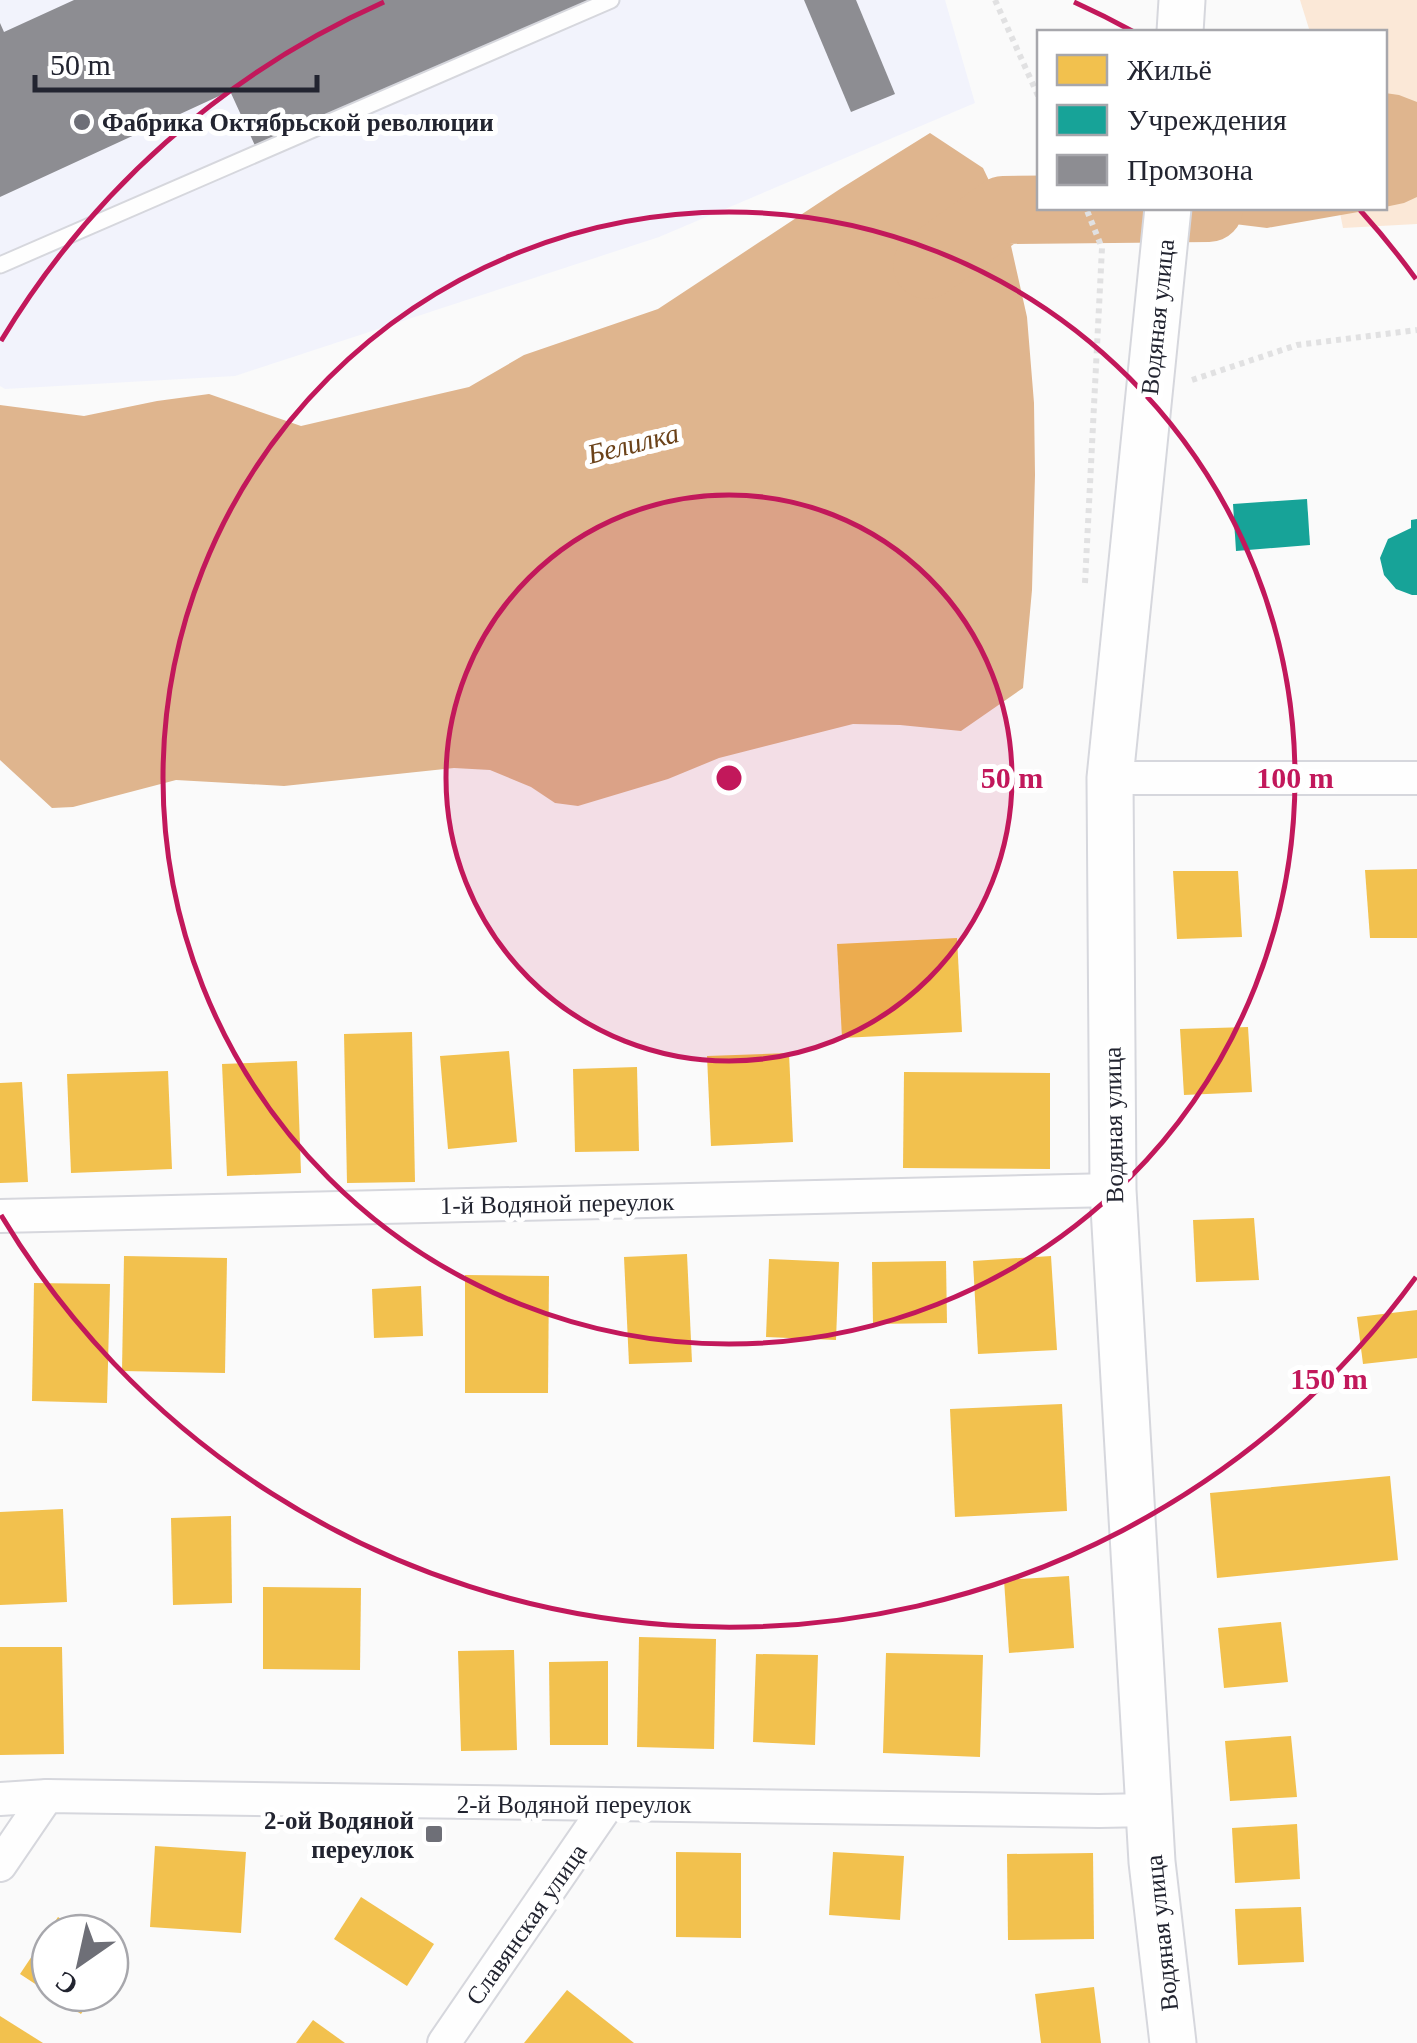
<svg xmlns="http://www.w3.org/2000/svg" width="1417" height="2043" viewBox="0 0 1417 2043" font-family="Georgia,serif">
	<rect width="100%" height="100%" fill="#fafafa"/>
	<!-- built -->
	<path fill="#f2f3fc" d="M0,0H945L975,103L659,237L235,376L5,389L0,386Z"/>
	<!-- green -->
	<path fill="#fbe8d7" d="M1300,0H1417V224L1343,228L1339,208H1384V32H1310Z"/>
	<!-- water -->
	<g fill="#dfb58e">
		<path d="M1385,93L1399,95L1417,102V197L1404,203L1385,207Z"/>
		<path d="M930,133L983,168L1003,210L1027,317L1034,403L1035,475L1032,590L1023,688L961,731L900,725L853,724L719,758L668,779L578,806L555,803L531,787L490,770L454,768L284,786L176,780L73,807L52,808L0,760V405L84,416L157,401L209,394L301,426L469,387L524,355L658,309L840,189Z"/>
		<path d="M1207,208H1381L1267,228L1210,221Z"/>
	</g>
	<!-- homes -->
	<g fill="#f2c14e">
		<path d="M1417,869V938H1370L1365,870Z"/>
		<path d="M1173,871H1238L1242,937L1177,939Z"/>
		<path d="M957,938L962,1032L842,1038L837,944Z"/>
		<path d="M1248,1027L1252,1092L1184,1095L1180,1029Z"/>
		<path d="M412,1032L415,1182L347,1183L344,1034Z"/>
		<path d="M509,1051L517,1142L448,1149L440,1056Z"/>
		<path d="M789,1053L793,1142L711,1146L707,1056Z"/>
		<path d="M297,1061L301,1173L227,1176L222,1064Z"/>
		<path d="M637,1067L639,1151L575,1152L573,1069Z"/>
		<path d="M168,1071L172,1169L71,1173L67,1074Z"/>
		<path d="M904,1072L1050,1073V1169L903,1168Z"/>
		<path d="M22,1082L28,1182L0,1183V1083Z"/>
		<path d="M1254,1218L1259,1280L1196,1282L1193,1220Z"/>
		<path d="M687,1254L692,1362L629,1364L624,1257Z"/>
		<path d="M124,1256L227,1258L225,1373L122,1371Z"/>
		<path d="M1051,1256L1057,1350L978,1354L973,1261Z"/>
		<path d="M769,1259L839,1262L836,1340L766,1337Z"/>
		<path d="M946,1261L947,1323L873,1324L872,1262Z"/>
		<path d="M465,1275L549,1276L548,1393H465Z"/>
		<path d="M34,1283L110,1284L107,1403L32,1401Z"/>
		<path d="M421,1286L423,1336L374,1338L372,1289Z"/>
		<path d="M1417,1310V1358L1363,1364L1357,1317Z"/>
		<path d="M1062,1404L1067,1511L955,1517L950,1409Z"/>
		<path d="M1390,1476L1398,1560L1217,1578L1210,1493Z"/>
		<path d="M63,1509L67,1602L0,1605V1512Z"/>
		<path d="M231,1516L232,1603L173,1605L171,1518Z"/>
		<path d="M1069,1576L1074,1648L1009,1653L1004,1580Z"/>
		<path d="M263,1587L361,1588L360,1670L263,1669Z"/>
		<path d="M1281,1622L1288,1682L1224,1688L1218,1628Z"/>
		<path d="M639,1637L716,1639L714,1749L637,1747Z"/>
		<path d="M0,1647H62L64,1754L0,1755Z"/>
		<path d="M514,1650L517,1750L461,1751L458,1651Z"/>
		<path d="M886,1653L983,1655L980,1757L883,1753Z"/>
		<path d="M756,1654L818,1655L815,1745L753,1742Z"/>
		<path d="M608,1661V1745H550L549,1662Z"/>
		<path d="M1291,1736L1297,1797L1230,1801L1225,1741Z"/>
		<path d="M1297,1824L1300,1879L1235,1883L1232,1828Z"/>
		<path d="M155,1846L246,1852L241,1933L150,1927Z"/>
		<path d="M676,1852L741,1853V1938L676,1937Z"/>
		<path d="M833,1852L904,1856L900,1920L829,1915Z"/>
		<path d="M1093,1853L1094,1939L1008,1940L1007,1854Z"/>
		<path d="M361,1897L434,1944L407,1986L334,1939Z"/>
		<path d="M1301,1907L1304,1962L1238,1965L1235,1909Z"/>
		<path d="M58,1917L82,1933H50V1993H95L81,2014L20,1974Z"/>
		<path d="M1094,1987L1101,2043H1041L1035,1994Z"/>
		<path d="M567,1990L634,2043H524Z"/>
		<path d="M0,2016L43,2043H0Z"/>
		<path d="M313,2020L345,2043H296Z"/>
	</g>
	<!-- public -->
	<g fill="#17a398">
		<path d="M1307,499L1310,545L1236,551L1233,504Z"/>
		<path d="M1417,519V595H1412L1396,589L1384,575L1380,558L1388,539L1411,528V520Z"/>
	</g>
	<!-- industry -->
	<g fill="#8d8d92">
		<path d="M74,0H591L258,152L230,91L0,197V23L4,32Z"/>
		<path d="M804,0H856L895,94L851,112Z"/>
	</g>
	<g fill="none" stroke-linecap="round" stroke-linejoin="round">
		<!-- river -->
		<path stroke="#dfb58e" stroke-width="68" d="M927,265L1003,210L1209,208"/>
		<!-- lane casing -->
		<g stroke="#d6d7dd" stroke-width="19">
			<path id="lane" d="M0,265L611,0"/>
		</g>
		<!-- street casing -->
		<g stroke="#d6d7dd" stroke-width="36">
			<g id="street">
				<path d="M1110,778H1417"/>
				<path d="M0,1216L1113,1190"/>
				<path d="M0,1799L47,1796C397,1802 748,1805 1099,1811L1149,1810"/>
				<path d="M0,1865L47,1796"/>
				<path d="M444,2043L608,1804"/>
			</g>
		</g>
		<!-- secondary casing -->
		<g stroke="#d6d7dd" stroke-width="49">
			<g id="secondary">
				<path d="M1180,32L1182,0"/>
				<path d="M1168,208L1110,778L1113,1190L1152,1862L1173,2043"/>
			</g>
		</g>
		<!-- path -->
		<g stroke="#e1e1e2" stroke-width="6" stroke-dasharray="5 5" stroke-linecap="butt">
			<path d="M995,0L1040,100"/>
			<path d="M1192,380L1297,345L1417,330"/>
			<path d="M1085,583L1102,248L1086,208"/>
		</g>
		<!-- lane -->
		<use href="#lane" stroke="#fefefe" stroke-width="15"/>
		<!-- street -->
		<use href="#street" stroke="#fefefe" stroke-width="32"/>
		<!-- secondary -->
		<use href="#secondary" stroke="#fefefe" stroke-width="45"/>
	</g>
	<!-- distance rings -->
	<circle cx="729" cy="778" r="283" fill="#c2185b" fill-opacity=".12"/>
	<g fill="none" stroke="#c2185b" stroke-width="5">
		<circle cx="729" cy="778" r="283"/>
		<circle cx="729" cy="778" r="566"/>
		<path d="M1416 1277A849 849 0 0 1 1 1215M1 341A849 849 0 0 1 384 2M1074 2A849 849 0 0 1 1134 32M1360 210A849 849 0 0 1 1416 279"/>
	</g>
	<!-- markers -->
	<g fill="#6e6f77" stroke="#fff" stroke-width="4">
		<circle cx="82" cy="122" r="10"/>
		<rect x="424" y="1824" width="20" height="20" rx="5"/>
	</g>
	<g text-anchor="middle" stroke-width="10" stroke-linejoin="round" paint-order="stroke">
		<!-- poi labels -->
		<g font-size="25" font-weight="bold" fill="#222430" stroke="#fff" text-anchor="start">
			<text x="102" y="131">Фабрика Октябрьской революции</text>
			<text x="414" y="1829" text-anchor="end">2-ой Водяной<tspan x="414" dy="29">переулок</tspan></text>
		</g>
		<!-- street labels -->
		<g font-size="25" fill="#222430" stroke="#fff">
			<text transform="translate(1157 317) rotate(-84)" y="9">Водяная улица</text>
			<text transform="translate(1113 1125) rotate(-91)" y="9">Водяная улица</text>
			<text transform="translate(557 1203) rotate(-1)" y="9">1-й Водяной переулок</text>
			<text x="574" y="1813">2-й Водяной переулок</text>
			<text transform="translate(526 1924) rotate(-55)" y="9">Славянская улица</text>
			<text transform="translate(1161 1933) rotate(-96)" y="9">Водяная улица</text>
		</g>
		<!-- water labels -->
		<g font-size="28" font-style="italic" fill="#6b4219" stroke="#fff">
			<text transform="translate(633 443) rotate(-14)" y="10">Белилка</text>
		</g>
	</g>
	<circle cx="729" cy="778" r="15" fill="#c2185b" stroke="#fff" stroke-width="5"/>
	<g font-size="30" text-anchor="middle" font-weight="bold" fill="#c2185b" stroke="#fff" stroke-width="10" stroke-linejoin="round" paint-order="stroke">
		<text x="1012" y="788">50 m</text>
		<text x="1295" y="788">100 m</text>
		<text x="1329" y="1389">150 m</text>
	</g>
	<!-- legend -->
	<rect x="1037" y="30" width="350" height="180" fill="#ffffff" stroke="#a7a7ac" stroke-width="2.5"/>
	<rect x="1057" y="55" width="50" height="30" fill="#f2c14e" stroke="#a7a7ac" stroke-width="2.5"/>
	<text x="1127" y="80" font-size="30" fill="#222430">Жильё</text>
	<rect x="1057" y="105" width="50" height="30" fill="#17a398" stroke="#a7a7ac" stroke-width="2.5"/>
	<text x="1127" y="130" font-size="30" fill="#222430">Учреждения</text>
	<rect x="1057" y="155" width="50" height="30" fill="#8d8d92" stroke="#a7a7ac" stroke-width="2.5"/>
	<text x="1127" y="180" font-size="30" fill="#222430">Промзона</text>
	<!-- north arrow -->
	<g transform="translate(80 1963) rotate(214)"><circle r="48" fill="#ffffff" stroke="#a7a7ac" stroke-width="2.5"/>
	<path d="M0-8L18 38L0 25L-18 38Z" fill="#6e6f77"/>
	<text y="-15" font-size="28" font-weight="bold" text-anchor="middle" fill="#222430">С</text>
	</g>
	<!-- scale -->
	<path d="M35 75v15h282v-15" fill="none" stroke="#222430" stroke-width="5"/>
	<text x="50" y="75" font-size="30" fill="#222430" stroke="#ffffff" stroke-width="8" paint-order="stroke">50 m</text>
</svg>
